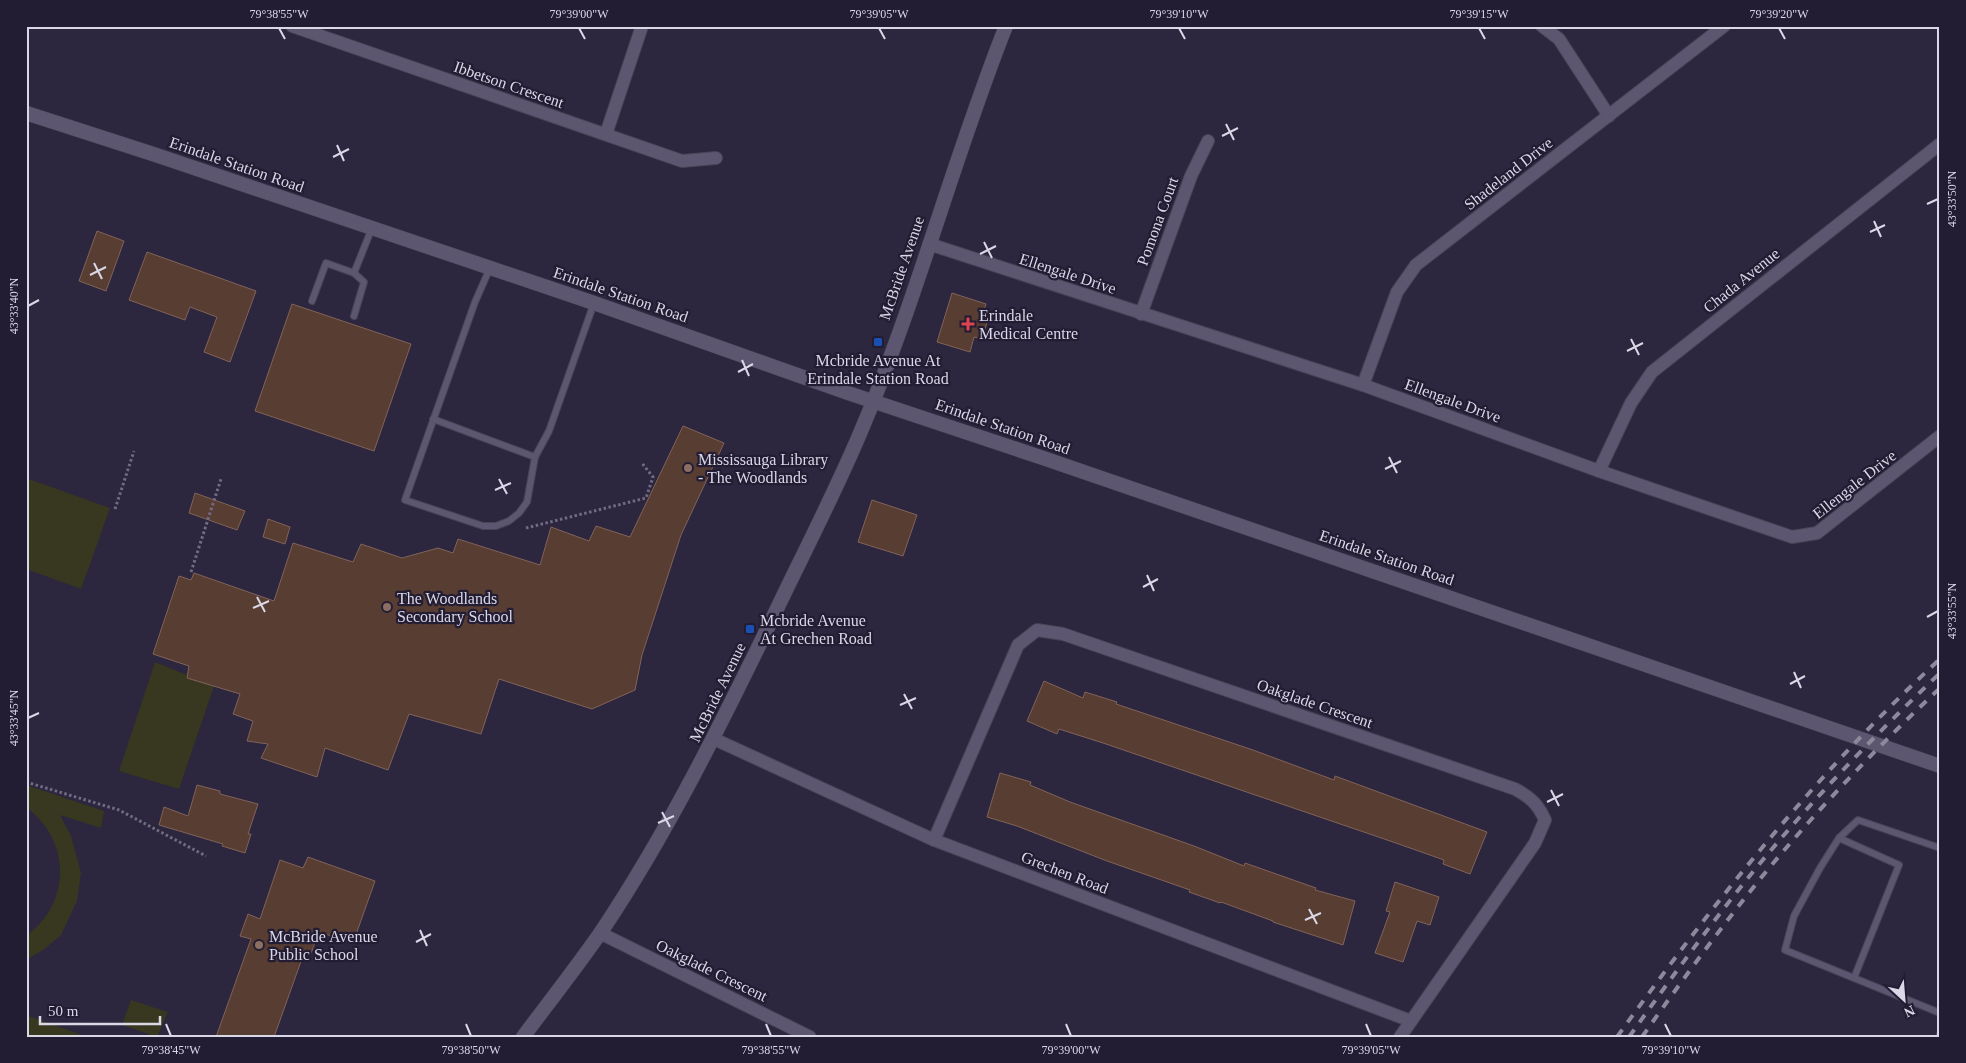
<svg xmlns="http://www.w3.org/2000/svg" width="1966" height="1063" viewBox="0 0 1966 1063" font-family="Georgia,serif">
	<rect width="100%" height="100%" fill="#2c263e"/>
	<!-- green -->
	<g fill="#37381f">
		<path d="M26,478L110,508L81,589L26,569Z"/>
		<path d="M155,662L214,686L179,789L119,771Z"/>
		<path d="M26,785L104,811L101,828L60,815L71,836L81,873L77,901L61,935L43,950L26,960V936C72,903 71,840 26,807Z"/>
		<path d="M131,1000L168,1012L157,1037L122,1025Z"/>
		<path d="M26,1015L88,1037H26Z"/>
	</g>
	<!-- building -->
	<g fill="#583d33" stroke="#816359">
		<path d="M97,231L124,241L106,291L79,281Z"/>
		<path d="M147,252L256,291L230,362L204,352L217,317L190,307L185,320L129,300Z"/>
		<path d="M952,293L986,304L982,317L988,319L982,339L974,337L970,352L937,342Z"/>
		<path d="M292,304L411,344L374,451L255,411Z"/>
		<path d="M683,426L724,443L681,535L642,655L635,690L592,709L499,679L481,734L409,714L388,770L325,748L317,777L261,758L268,744L247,741L253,721L233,714L240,694L187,678L189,666L153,654L179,576L191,580L194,573L274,601L293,543L353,562L361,544L402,558L438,548L453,553L458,539L540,565L551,527L589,541L596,526L630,537Z"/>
		<path d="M195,493L245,511L237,530L189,513Z"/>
		<path d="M872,500L917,515L903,556L858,542Z"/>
		<path d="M268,519L290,527L285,544L263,537Z"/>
		<path d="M1044,681L1083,698L1085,692L1117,702L1116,704L1253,750L1334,780L1335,776L1487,832L1470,874L1443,864L1444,860L1393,842L1103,743L1059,729L1057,734L1027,721Z"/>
		<path d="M1000,773L1031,782L1030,785L1070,802L1194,846L1244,866L1245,863L1316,888L1315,890L1355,901L1343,945L1273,922V921L1221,902L1220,903L1189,892L1190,890L1107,861L1017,826L987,817Z"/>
		<path d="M197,785L220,791V794L258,804L248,834H251L245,853L222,846L223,844L159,825L164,807L188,816Z"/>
		<path d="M308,857L375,881L353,943L319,932L310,956L304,953L274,1037H216L251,939L240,936L248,914L260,919L280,860L303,868Z"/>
		<path d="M1395,882L1439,897L1430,925L1417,921L1403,962L1375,953L1390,912L1386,911Z"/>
	</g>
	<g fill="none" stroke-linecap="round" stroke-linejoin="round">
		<!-- service casing -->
		<g stroke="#484357" stroke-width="8">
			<g id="service">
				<path d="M490,268L475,302L405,500L483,526H496L509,521L519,513L527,502L535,457L549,431L594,303"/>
				<path d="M354,273L372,228"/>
				<path d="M312,301L326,263L354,273L364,282L354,316"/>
				<path d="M433,419L535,457"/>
				<path d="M1839,838L1899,865L1854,978"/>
				<path d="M1940,848L1858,820L1839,838L1820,868L1794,916L1785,950L1940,1013"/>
				<path d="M1939,1037L1940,1034"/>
			</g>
		</g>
		<!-- minor casing -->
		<g stroke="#484357" stroke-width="14">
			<g id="minor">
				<path d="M292,26L682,161L716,158"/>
				<path d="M1542,26L1559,39L1609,116"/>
				<path d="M606,134L642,26"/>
				<path d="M929,244L1363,385L1599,471L1792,537L1817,533L1940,436"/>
				<path d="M1141,314L1191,176L1208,141"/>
				<path d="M1363,385L1397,292L1416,265L1724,26"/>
				<path d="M1599,471L1631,403L1652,372L1940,144"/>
				<path d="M714,739L934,840L1411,1021"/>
				<path d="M934,840L1018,645L1037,630L1063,634L1515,789C1530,797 1538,804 1545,820L1535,843L1400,1037"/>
				<path d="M600,933L810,1037"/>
			</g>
		</g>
		<!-- tertiary casing -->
		<g stroke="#484357" stroke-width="15">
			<g id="tertiary">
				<path d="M26,113L156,155L594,303L848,393L1043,458L1940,766"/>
				<path d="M523,1037C549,1002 576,968 601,932C668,832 721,724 774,615C803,554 835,493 861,431C917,300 953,159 1006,26"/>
			</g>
		</g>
		<!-- path -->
		<g stroke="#716c81" stroke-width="3" stroke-dasharray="2.5 2.5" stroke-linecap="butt">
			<path d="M115,509L134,451"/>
			<path d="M526,528L646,498L653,477L641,462"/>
			<path d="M191,572L221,479"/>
			<path d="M26,782L119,810L206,856"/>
		</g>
		<!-- service -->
		<use href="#service" stroke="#5c5670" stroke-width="6"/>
		<!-- minor -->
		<use href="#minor" stroke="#5c5670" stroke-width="12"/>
		<!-- tertiary -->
		<use href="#tertiary" stroke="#5c5670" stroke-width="14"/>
		<!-- rail -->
		<g stroke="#8d899c" stroke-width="4" stroke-dasharray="9 9" stroke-linecap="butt">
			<path d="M1617,1037C1714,902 1817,772 1940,659"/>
			<path d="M1629,1037C1669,981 1709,926 1752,873C1810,802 1874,736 1940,673"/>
			<path d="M1642,1037C1680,983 1719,930 1760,879C1816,811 1876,748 1940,688"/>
		</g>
	</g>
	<!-- ticks -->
	<path fill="none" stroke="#dad7e7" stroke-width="2" d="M279,28L285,39M579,28L585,39M879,28L885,39M1179,28L1185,39M1479,28L1485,39M1779,28L1785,39M1226,124L1234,140M1222,136L1238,128M337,145L344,161M333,157L349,149M1927,204L1938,199M1874,221L1881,237M1870,232L1885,225M984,242L992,258M980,254L996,246M94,263L102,279M90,275L106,267M28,306L39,300M1631,339L1639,355M1627,351L1643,343M742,360L749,376M738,372L753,364M1389,457L1397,473M1385,469L1401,461M499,479L507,494M495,490L511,483M1147,575L1154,591M1143,587L1158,579M257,597L265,612M253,608L269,601M1927,617L1938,611M1794,672L1801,688M1790,684L1805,676M904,694L912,709M900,705L916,698M28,718L39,713M1551,790L1559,806M1547,802L1563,794M662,812L670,827M658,823L674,816M1309,909L1317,924M1305,920L1321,913M420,930L427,946M416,942L431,934M166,1024L171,1036M466,1024L471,1036M766,1024L771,1036M1066,1024L1071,1036M1366,1024L1371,1036M1665,1024L1671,1036"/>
	<!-- markers -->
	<path fill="#e0444e" stroke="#231d33" stroke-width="2" d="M965.5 316.5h5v5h5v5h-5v5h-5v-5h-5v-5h5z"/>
	<g fill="#1a4fb4" stroke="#231d33" stroke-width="2">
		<rect x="873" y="337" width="10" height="10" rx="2.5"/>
		<rect x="745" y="624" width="10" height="10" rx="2.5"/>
	</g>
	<g fill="#8d6e63" stroke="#231d33" stroke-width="2">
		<circle cx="688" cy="468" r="5"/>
		<circle cx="387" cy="607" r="5"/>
		<circle cx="259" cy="945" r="5"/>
	</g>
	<g text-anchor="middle" stroke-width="4.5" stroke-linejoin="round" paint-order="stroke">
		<!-- street labels -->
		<g font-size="16" fill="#dad7e7" stroke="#231d33">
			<text transform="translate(509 84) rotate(19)" y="6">Ibbetson Crescent</text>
			<text transform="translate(237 164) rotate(19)" y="6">Erindale Station Road</text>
			<text transform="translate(1508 173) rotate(-38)" y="6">Shadeland Drive</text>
			<text transform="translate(1157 221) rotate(-70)" y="6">Pomona Court</text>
			<text transform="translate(901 268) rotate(-71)" y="6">McBride Avenue</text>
			<text transform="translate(1068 273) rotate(18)" y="6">Ellengale Drive</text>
			<text transform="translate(1741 280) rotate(-39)" y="6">Chada Avenue</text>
			<text transform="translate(621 294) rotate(19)" y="6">Erindale Station Road</text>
			<text transform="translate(1453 400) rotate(20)" y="6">Ellengale Drive</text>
			<text transform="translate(1003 426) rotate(19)" y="6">Erindale Station Road</text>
			<text transform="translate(1854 484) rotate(-38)" y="6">Ellengale Drive</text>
			<text transform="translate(1387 557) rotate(19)" y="6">Erindale Station Road</text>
			<text transform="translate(717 692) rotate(-64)" y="6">McBride Avenue</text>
			<text transform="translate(1315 703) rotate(19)" y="6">Oakglade Crescent</text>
			<text transform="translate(1065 872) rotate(21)" y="6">Grechen Road</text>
			<text transform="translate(712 970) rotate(26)" y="6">Oakglade Crescent</text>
		</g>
		<!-- poi labels -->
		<g font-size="16" fill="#dad7e7" stroke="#231d33" text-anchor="start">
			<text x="979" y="321">Erindale<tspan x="979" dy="18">Medical Centre</tspan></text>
			<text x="878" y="366" text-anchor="middle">Mcbride Avenue At<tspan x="878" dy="18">Erindale Station Road</tspan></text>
			<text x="698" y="465">Mississauga Library<tspan x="698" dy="18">- The Woodlands</tspan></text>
			<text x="397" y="604">The Woodlands<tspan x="397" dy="18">Secondary School</tspan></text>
			<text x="760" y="626">Mcbride Avenue<tspan x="760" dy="18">At Grechen Road</tspan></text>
			<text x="269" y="942">McBride Avenue<tspan x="269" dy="18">Public School</tspan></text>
		</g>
	</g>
	<!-- border -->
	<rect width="1966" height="1063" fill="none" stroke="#231d33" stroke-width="55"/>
	<!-- north arrow -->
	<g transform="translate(1904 1000) rotate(154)" stroke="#231d33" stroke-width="4" paint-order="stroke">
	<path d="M0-4L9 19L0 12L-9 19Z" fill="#dad7e7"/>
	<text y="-8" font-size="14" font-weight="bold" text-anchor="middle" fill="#dad7e7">N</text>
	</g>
	<!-- scale -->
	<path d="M40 1016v8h120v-8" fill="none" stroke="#dad7e7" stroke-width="2.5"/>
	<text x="48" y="1016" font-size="15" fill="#dad7e7" stroke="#231d33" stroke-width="4" paint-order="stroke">50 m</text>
	<rect x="28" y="28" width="1910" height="1008" fill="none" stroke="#dad7e7" stroke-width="2"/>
	<g font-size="12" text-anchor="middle" fill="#dad7e7">
		<text x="279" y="18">79°38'55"W</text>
		<text x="579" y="18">79°39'00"W</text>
		<text x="879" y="18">79°39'05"W</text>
		<text x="1179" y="18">79°39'10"W</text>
		<text x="1479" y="18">79°39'15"W</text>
		<text x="1779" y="18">79°39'20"W</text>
		<text transform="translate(1952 199) rotate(-90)" y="4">43°33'50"N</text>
		<text transform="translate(14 306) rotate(-90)" y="4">43°33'40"N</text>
		<text transform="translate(1952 611) rotate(-90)" y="4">43°33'55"N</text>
		<text transform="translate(14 718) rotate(-90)" y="4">43°33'45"N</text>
		<text x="171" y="1054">79°38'45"W</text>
		<text x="471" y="1054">79°38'50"W</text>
		<text x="771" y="1054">79°38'55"W</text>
		<text x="1071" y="1054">79°39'00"W</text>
		<text x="1371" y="1054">79°39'05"W</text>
		<text x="1671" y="1054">79°39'10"W</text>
	</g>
</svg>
